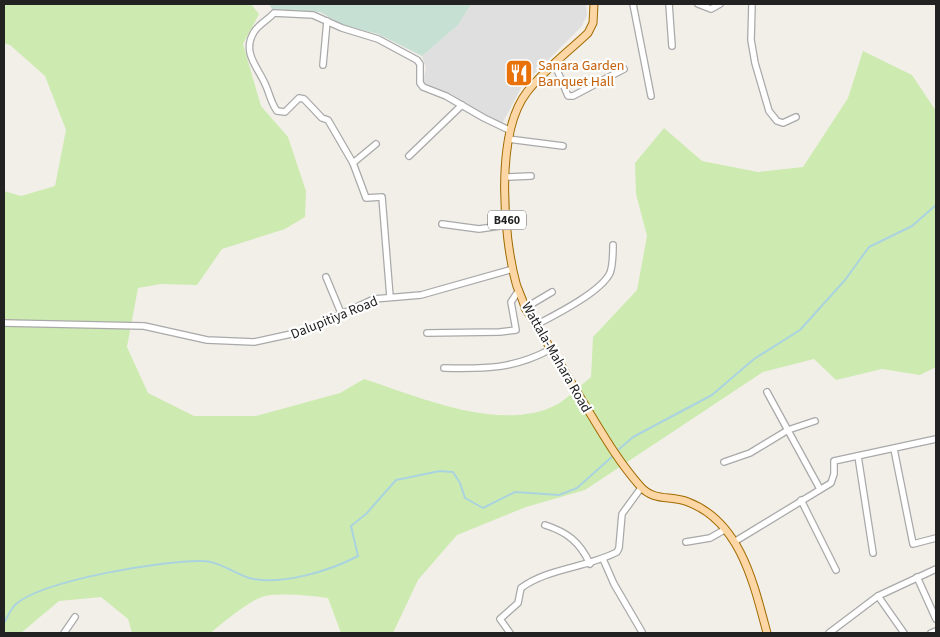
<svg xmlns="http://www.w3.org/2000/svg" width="940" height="637" viewBox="0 0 940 637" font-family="'Source Sans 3',sans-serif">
	<rect width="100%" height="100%" fill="#f2efe9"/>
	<!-- residential -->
	<path fill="#e0dfdf" d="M471,4H586L587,15L582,26L522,86L503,122L500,123L488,118L451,94L425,85L423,81L426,68L422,56L458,25Z"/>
	<!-- grass -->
	<path fill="#cdebb0" d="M4,4H251L259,14L243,44L261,106L288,137L306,191L305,217L285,229L222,249L197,285L161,284L138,288L127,347L148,393L194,416H256L340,393L364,379C420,397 502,434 558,404C569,397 580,386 591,377L593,337L637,290L647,236L636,194L635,163L664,128L702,161L758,172L803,167L848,98L863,51L912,75L936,111V367L920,375L882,369L836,380L814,359L763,372L585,490L526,507L457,535L418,580L393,633H341L328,598C312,596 277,592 262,597C249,601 221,624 211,633H132L128,619L101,597L59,601L21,633H4V191L21,196L55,186L66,130L45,76L10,45L4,43Z"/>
	<!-- wetland -->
	<path fill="#c6e0d4" d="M269,4H471L458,25L422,56L378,34L343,25L320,12L272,9Z"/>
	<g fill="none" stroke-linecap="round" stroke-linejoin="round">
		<!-- stream -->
		<g stroke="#aad3df" stroke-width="2">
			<path d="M617,451L633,437L712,395L754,359L800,330L845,280L869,247L912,226L936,205"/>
			<path d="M4,623C7,618 11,608 16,604C44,580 164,560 202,561C218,561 234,573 249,578C280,586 330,571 358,556L351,526L366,514L396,480L440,471L453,472L460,483L465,498L483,508L515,492L559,495L577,488L614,455"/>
		</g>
		<!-- minor casing -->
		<g stroke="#a9a9a9" stroke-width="8">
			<g id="minor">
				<path d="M633,4L651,96"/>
				<path d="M669,4L672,46"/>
				<path d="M698,4L711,9L720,4"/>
				<path d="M752,4L751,40L755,63L769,111L777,121L783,123L796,117"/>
				<path d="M323,65L327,21"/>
				<path d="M555,65L568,96H573L624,69"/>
				<path d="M508,139L563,146"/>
				<path d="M376,144L353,163L328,120L322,118L304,99L299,98L285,112L277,111C271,103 270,95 266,86C259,68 241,53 254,32C258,25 269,19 274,13L313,15L342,28L378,39L417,60L420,64V83L423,87L446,96L484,118L509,130"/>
				<path d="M409,156L462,105"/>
				<path d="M353,163L366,198L382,197L390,297"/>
				<path d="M506,177L531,176"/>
				<path d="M442,224L479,229L507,225"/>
				<path d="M326,277L341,313"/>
				<path d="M525,308L552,292"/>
				<path d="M4,323L144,326L207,340L254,342L305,331L374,299L421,295L513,269"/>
				<path d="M536,325C555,315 601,292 610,273C613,265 613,254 613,245"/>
				<path d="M427,333L500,332L516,330L511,302L519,290"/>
				<path d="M444,368C486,369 514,369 551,349"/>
				<path d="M767,392L820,489"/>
				<path d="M894,449L913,544L936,538"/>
				<path d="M858,456L873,553"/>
				<path d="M724,462L750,453L788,430L815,421"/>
				<path d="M801,500L836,570"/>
				<path d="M545,525C567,532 580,542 590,564"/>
				<path d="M686,542L710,538L724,530"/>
				<path d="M734,542L831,483L834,474V461L936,439"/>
				<path d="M603,559L614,584L642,632"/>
				<path d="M917,577L936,619"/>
				<path d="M878,596L904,633"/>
				<path d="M64,633L75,617"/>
				<path d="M510,633L500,619L518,603L521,588C548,568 586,568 617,552L619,548L622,514L641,488"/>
				<path d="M829,633L878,596L936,569"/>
				<path d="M931,633L936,631"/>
			</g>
		</g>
		<!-- major casing -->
		<g stroke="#a06b00" stroke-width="9">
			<path id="major" d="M594,4L593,23L588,33C568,52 544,70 527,92C495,133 503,235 516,283C518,291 523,299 525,308C546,340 565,372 585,405C602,433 618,461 640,486C654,502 670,495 688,502C741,522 754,585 767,633"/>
		</g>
		<!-- minor -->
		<use href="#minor" stroke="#fff" stroke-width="5.5"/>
		<!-- major -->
		<use href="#major" stroke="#fcd6a4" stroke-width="7"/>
	</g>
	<!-- icons -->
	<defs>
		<g id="restaurant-square" transform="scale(1.4375)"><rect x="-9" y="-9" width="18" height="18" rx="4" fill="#e8710a" stroke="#fff"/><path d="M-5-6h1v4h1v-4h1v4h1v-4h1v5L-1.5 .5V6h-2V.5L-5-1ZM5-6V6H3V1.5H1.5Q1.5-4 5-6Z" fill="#fff"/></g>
	</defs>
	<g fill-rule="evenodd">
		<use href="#restaurant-square" x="519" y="73"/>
	</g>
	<g text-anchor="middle" stroke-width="4.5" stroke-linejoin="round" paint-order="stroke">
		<!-- shield labels -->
		<rect fill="#fff" stroke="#646464" stroke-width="1" x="488" y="210.5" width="38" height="19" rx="4"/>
		<g font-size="12" font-weight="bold" fill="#222">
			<text x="507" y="224">B460</text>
		</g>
		<!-- food labels -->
		<g font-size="14" fill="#c56008" stroke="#fff" text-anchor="start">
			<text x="538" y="70">Sanara Garden<tspan x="538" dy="16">Banquet Hall</tspan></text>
		</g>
		<!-- street labels -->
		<g font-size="14" fill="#222" stroke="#fff">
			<text transform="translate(334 317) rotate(-22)" y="5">Dalupitiya Road</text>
			<text transform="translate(557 357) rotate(60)" y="5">Wattala-Mahara Road</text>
		</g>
	</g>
	<!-- border -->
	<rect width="940" height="637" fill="none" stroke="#222222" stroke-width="10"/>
</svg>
